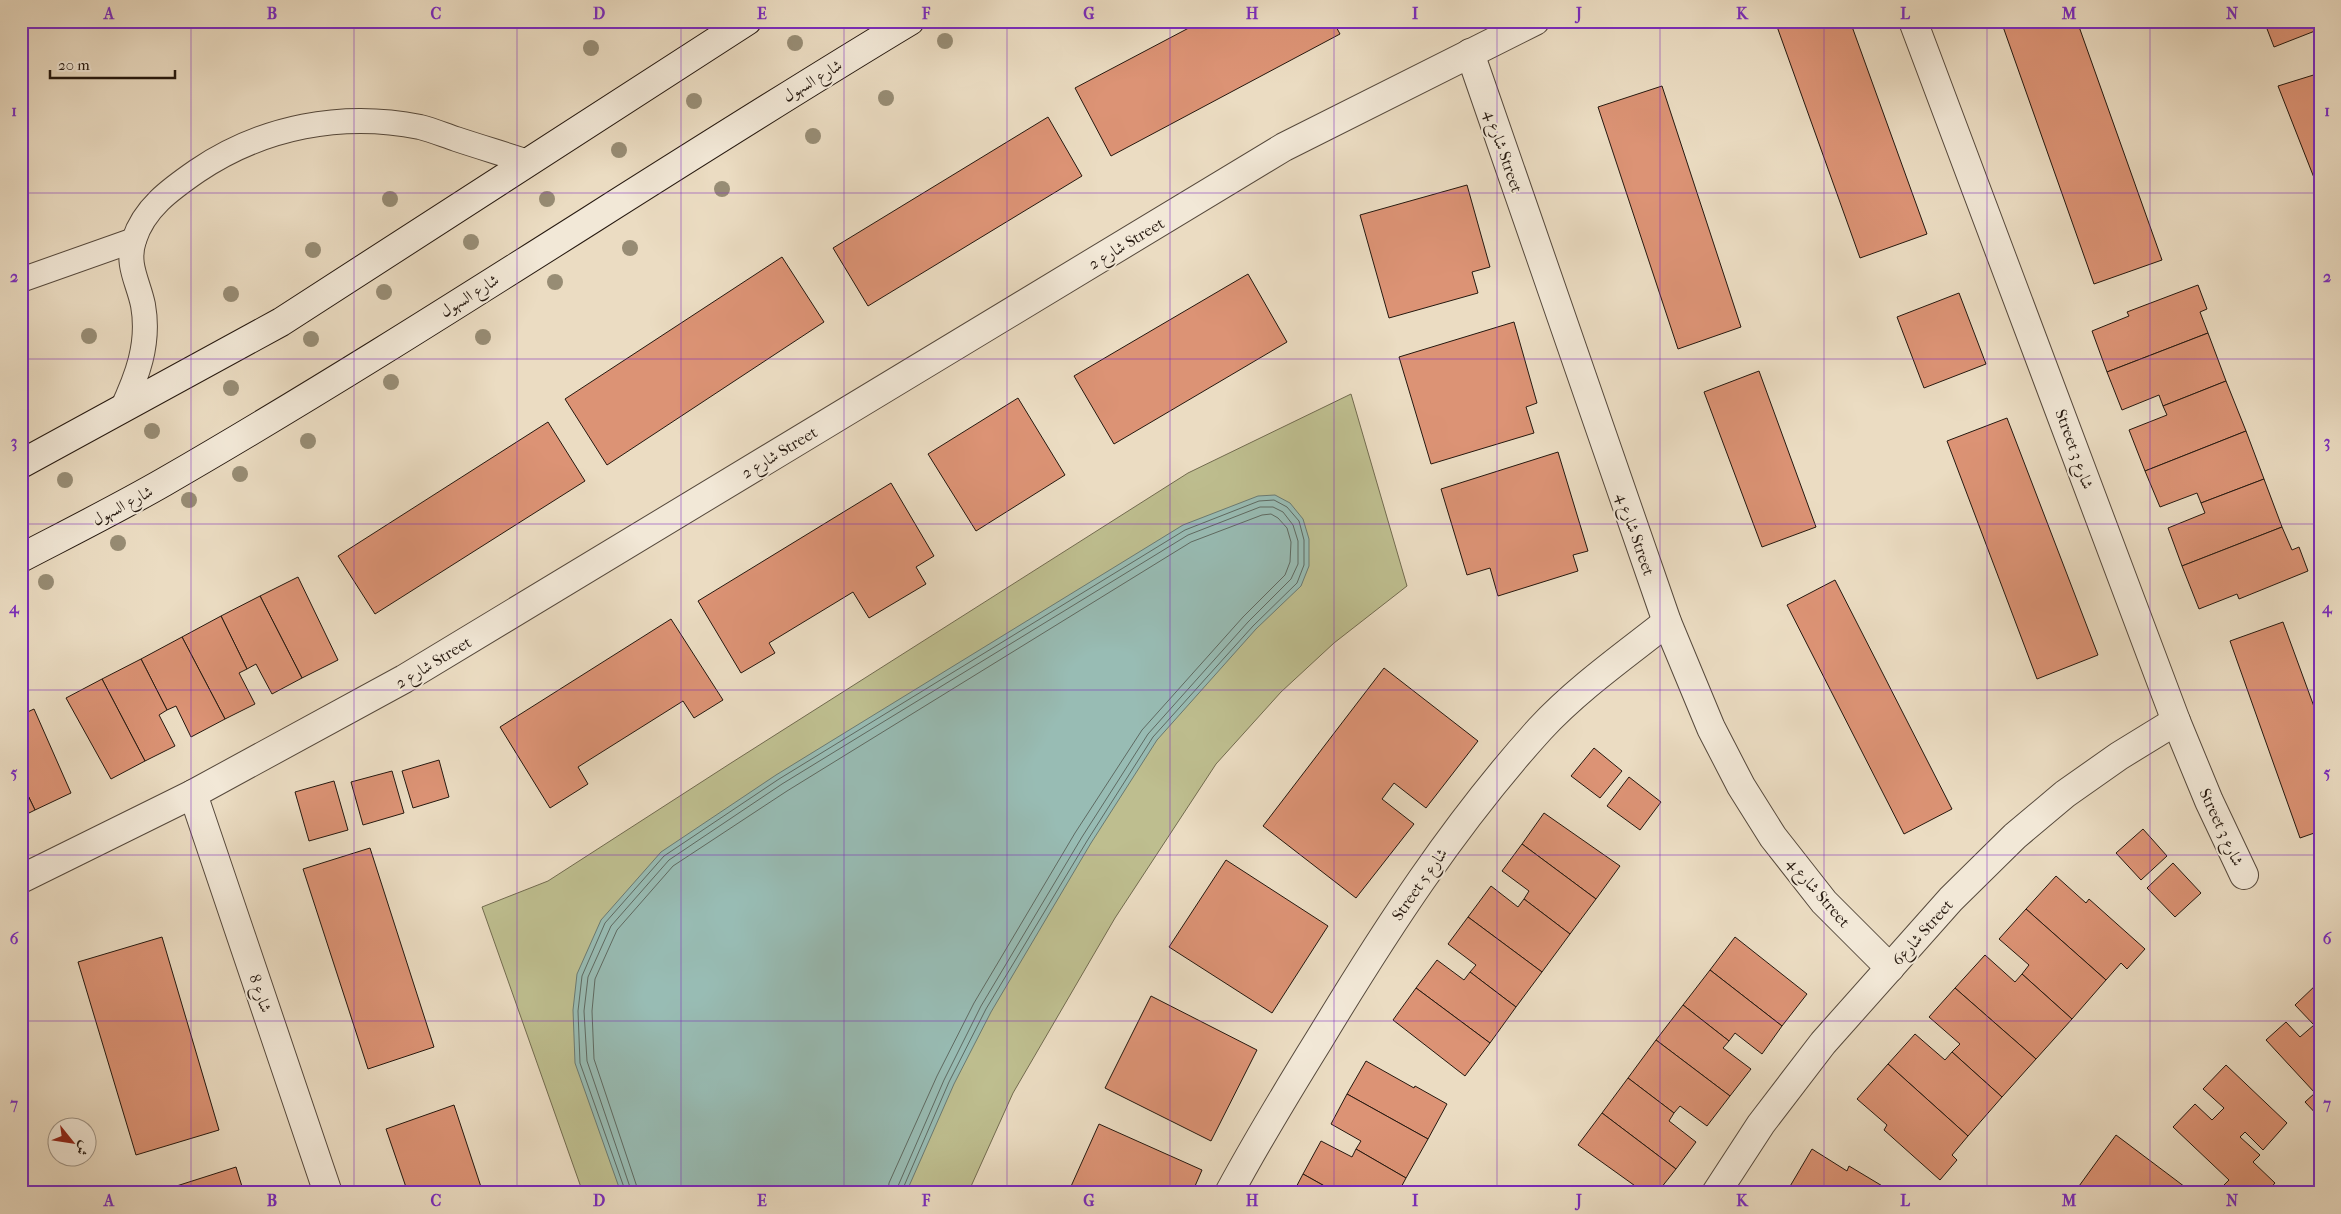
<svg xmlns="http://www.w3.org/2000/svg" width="2341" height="1214" viewBox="0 0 2341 1214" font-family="'IM FELL French Canon',Amiri,serif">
	<rect width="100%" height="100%" fill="#ebdcc2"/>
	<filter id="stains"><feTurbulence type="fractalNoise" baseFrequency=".004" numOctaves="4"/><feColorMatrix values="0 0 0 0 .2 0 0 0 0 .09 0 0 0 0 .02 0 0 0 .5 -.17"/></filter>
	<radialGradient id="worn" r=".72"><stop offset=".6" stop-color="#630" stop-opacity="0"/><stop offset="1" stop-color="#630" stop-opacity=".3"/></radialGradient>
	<!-- green -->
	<path fill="#bebe8f" stroke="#726b4f" d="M1351,394L1407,586L1334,643L1281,692L1216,764L1115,918L1013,1093L968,1193H583L482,907L548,881L731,763L1188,473Z"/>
	<!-- water -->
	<path fill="#98bcb4" stroke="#6a7a72" d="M1275,495L1290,503L1303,519L1309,539V566L1301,586L1256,629L1157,740L1091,843L991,1012L954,1084L906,1193H621L575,1063L573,1010L577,974L601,920L661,852L776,775L1183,525L1258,496Z"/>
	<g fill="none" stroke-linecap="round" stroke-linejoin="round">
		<!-- shore -->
		<g stroke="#5e6a62" stroke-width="1">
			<path d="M626,1193L580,1063L578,1011L582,976L605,923L664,856L779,779L1185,530L1259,501L1274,500L1287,507L1299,521L1304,540V565L1297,583L1253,626L1153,737L1087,841L986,1009L949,1082L901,1193"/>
			<path d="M632,1193L587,1061L584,1011L588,977L611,926L669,860L782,784L1188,535L1260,507H1273L1283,512L1293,525L1298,541V564L1291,579L1248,622L1148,734L1082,837L981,1006L944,1080L895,1193"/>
			<path d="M639,1193L594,1059L592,1011L595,979L617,930L673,866L787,791L1191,542L1262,515L1271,514L1278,518L1287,528L1291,542L1290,562L1285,575L1243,617L1142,730L1075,833L974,1003L937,1076L889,1183L888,1193"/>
		</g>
	</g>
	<!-- building -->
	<g fill="#dc9375" stroke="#25180f">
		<path d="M1202,21H1333L1340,34L1111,156L1075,88Z"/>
		<path d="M1775,21H1850L1927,234L1860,258Z"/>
		<path d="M2001,21H2077L2162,260L2094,284Z"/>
		<path d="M2264,21H2320V29L2274,47Z"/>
		<path d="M2320,73V193L2278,86Z"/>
		<path d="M1662,86L1741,327L1678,349L1598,107Z"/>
		<path d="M1048,117L1082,176L868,306L833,248Z"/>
		<path d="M1467,185L1490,267L1472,272L1478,293L1389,318L1360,215Z"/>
		<path d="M782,257L824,322L607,465L565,399Z"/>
		<path d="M1248,274L1287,342L1114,444L1074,376Z"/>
		<path d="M2198,285L2207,309L2200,312L2208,333L2107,372L2092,331L2129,316L2127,312Z"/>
		<path d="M1959,293L1986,364L1924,388L1897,317Z"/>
		<path d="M1514,322L1537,403L1526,407L1534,433L1431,464L1399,357Z"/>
		<path d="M2208,333L2226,381L2163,406L2159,395L2122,410L2107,372Z"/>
		<path d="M1759,371L1816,527L1762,547L1704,392Z"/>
		<path d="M2226,381L2246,431L2145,471L2129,430L2167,415L2163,406Z"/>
		<path d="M1018,398L1065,475L976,531L928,454Z"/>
		<path d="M2007,418L2098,655L2037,679L1947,441Z"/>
		<path d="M548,422L585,481L375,614L338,556Z"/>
		<path d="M2246,431L2264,479L2201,503L2197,493L2160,507L2145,471Z"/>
		<path d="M1558,452L1588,551L1573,555L1578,571L1498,596L1490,568L1467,575L1441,489Z"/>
		<path d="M2264,479L2282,527L2182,566L2168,528L2205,513L2201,503Z"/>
		<path d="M891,483L934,556L916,567L926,584L869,618L853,592L769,643L775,653L741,673L698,601Z"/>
		<path d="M2282,527L2292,550L2299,547L2308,571L2239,599L2237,594L2199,609L2182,566Z"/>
		<path d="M298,577L338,660L302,678L260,596Z"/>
		<path d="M1835,580L1952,809L1904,834L1787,605Z"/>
		<path d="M260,596L302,678L272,694L256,664L247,669L221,616Z"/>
		<path d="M221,616L247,669L239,673L255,704L225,719L182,637Z"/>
		<path d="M671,619L723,700L694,718L683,701L578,767L588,784L550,808L500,727Z"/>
		<path d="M2283,622L2320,723V831L2300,838L2230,641Z"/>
		<path d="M182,637L225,719L191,737L176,706L167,710L141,659Z"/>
		<path d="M141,659L167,710L159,715L175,746L145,761L102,679Z"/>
		<path d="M1384,668L1478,741L1426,808L1394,783L1382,799L1414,824L1356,898L1263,826Z"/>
		<path d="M102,679L145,761L111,779L66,698Z"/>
		<path d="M34,709L71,793L35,810L21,781V715Z"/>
		<path d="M1594,748L1622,771L1600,798L1571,776Z"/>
		<path d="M439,760L449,797L413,808L402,771Z"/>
		<path d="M392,771L404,813L363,825L351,782Z"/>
		<path d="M1629,777L1661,802L1640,830L1607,806Z"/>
		<path d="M21,781L35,810L21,817Z"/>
		<path d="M334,781L348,830L309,841L295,792Z"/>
		<path d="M1544,813L1620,866L1596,899L1522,844Z"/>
		<path d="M2143,829L2167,856L2141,880L2116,853Z"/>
		<path d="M1522,844L1596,899L1570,934L1524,899L1529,891L1502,871Z"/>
		<path d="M370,848L434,1047L368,1069L303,869Z"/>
		<path d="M1226,860L1328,926L1272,1013L1169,947Z"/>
		<path d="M2173,863L2201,893L2175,917L2147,888Z"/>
		<path d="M2056,876L2086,903L2089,899L2145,949L2127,969L2121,963L2106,980L2026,909Z"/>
		<path d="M1491,886L1518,907L1524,899L1570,934L1542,972L1468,917Z"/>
		<path d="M2026,909L2106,980L2072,1019L2022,974L2029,965L1999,939Z"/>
		<path d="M1468,917L1542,972L1516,1007L1470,972L1476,965L1448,944Z"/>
		<path d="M162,937L219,1130L136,1155L78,962Z"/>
		<path d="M1735,937L1807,994L1782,1026L1710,970Z"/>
		<path d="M1985,955L2015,982L2022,974L2072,1019L2036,1059L1955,988Z"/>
		<path d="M1437,960L1464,980L1470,972L1516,1007L1490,1043L1416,988Z"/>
		<path d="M1710,970L1782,1026L1762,1054L1735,1033L1729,1041L1683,1005Z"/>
		<path d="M2318,983L2320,985V1118L2305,1102L2315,1093L2266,1040L2286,1022L2300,1037L2314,1025L2295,1005Z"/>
		<path d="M1416,988L1490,1043L1465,1076L1393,1020Z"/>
		<path d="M1955,988L2036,1059L2002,1097L1952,1052L1960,1044L1929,1017Z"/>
		<path d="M1151,996L1257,1050L1211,1141L1105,1088Z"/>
		<path d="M1683,1005L1729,1041L1723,1048L1751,1069L1730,1096L1656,1040Z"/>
		<path d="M1915,1034L1945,1060L1952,1052L2002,1097L1968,1136L1888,1064Z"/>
		<path d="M1656,1040L1730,1096L1707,1126L1680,1106L1674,1113L1628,1078Z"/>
		<path d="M1366,1061L1414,1088L1415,1086L1447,1104L1428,1139L1347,1094Z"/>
		<path d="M1888,1064L1968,1136L1952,1155L1957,1160L1940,1180L1884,1130L1887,1125L1857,1099Z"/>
		<path d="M2226,1065L2287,1123L2263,1150L2245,1132L2240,1137L2260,1155L2253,1162L2275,1183L2266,1193H2226L2221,1188L2229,1180L2173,1127L2195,1104L2212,1120L2224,1108L2203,1089Z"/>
		<path d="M1628,1078L1674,1113L1669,1121L1696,1142L1676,1169L1602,1113Z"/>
		<path d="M1347,1094L1428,1139L1406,1178L1356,1149L1361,1141L1331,1124Z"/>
		<path d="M454,1105L483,1193H408L386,1129Z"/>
		<path d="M1602,1113L1676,1169L1657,1193H1645L1578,1145Z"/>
		<path d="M1099,1124L1202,1170L1192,1193H1068Z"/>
		<path d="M2116,1135L2193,1193H2074Z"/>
		<path d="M1321,1141L1352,1157L1356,1149L1406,1178L1398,1193H1337L1303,1174Z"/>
		<path d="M1812,1149L1847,1171L1849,1166L1894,1193H1797L1789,1188Z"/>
		<path d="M236,1167L244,1193H165L164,1190Z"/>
		<path d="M1303,1174L1337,1193H1293Z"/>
		<path d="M1562,1186L1574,1193H1558Z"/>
		<path d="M1789,1188L1797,1193H1786Z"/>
	</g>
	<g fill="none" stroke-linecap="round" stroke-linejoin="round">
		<!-- lane casing -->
		<g stroke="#56493c" stroke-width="26">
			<g id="lane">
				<path d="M21,280L134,240"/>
				<path d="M121,411C137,377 150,344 143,305C138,281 126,265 134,240C144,208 171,189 197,171C262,127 342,111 420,127C432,130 444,135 456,139C480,147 504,154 528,162"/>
			</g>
		</g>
		<!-- street casing -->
		<g stroke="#56493c" stroke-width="30">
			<g id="street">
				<path d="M1913,21L2176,721L2209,801L2244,875"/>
				<path d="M1470,53L1667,622L1711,728L1741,786L1773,837L1824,902L1890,968"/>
				<path d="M193,794L328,1193"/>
				<path d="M21,879L193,794L404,679L1284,147L1535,21"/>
				<path d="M1229,1193C1257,1141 1288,1090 1319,1040C1385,931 1454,824 1540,729C1577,689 1624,656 1667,622"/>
				<path d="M1716,1193L1761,1124L1823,1043L1951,899L2015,836L2065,794L2119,756L2176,721"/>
			</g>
		</g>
		<!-- secondary casing -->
		<g stroke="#25180f" stroke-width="30">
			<g id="secondary">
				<path d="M21,464L281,322L747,21"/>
				<path d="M21,558C69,533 117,509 164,482C417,336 659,172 910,21"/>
			</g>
		</g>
		<!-- lane -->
		<use href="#lane" stroke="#f2e8d7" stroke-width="24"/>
		<!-- street -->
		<use href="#street" stroke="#f2e8d7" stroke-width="28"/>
		<!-- secondary -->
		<use href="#secondary" stroke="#f2e8d7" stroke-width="28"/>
	</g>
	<!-- trees -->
	<g fill="#978c74">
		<circle cx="945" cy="41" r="8"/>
		<circle cx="795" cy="43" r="8"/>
		<circle cx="591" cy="48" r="8"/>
		<circle cx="886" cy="98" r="8"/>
		<circle cx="694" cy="101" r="8"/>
		<circle cx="813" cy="136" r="8"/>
		<circle cx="619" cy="150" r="8"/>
		<circle cx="722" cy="189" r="8"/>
		<circle cx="390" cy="199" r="8"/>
		<circle cx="547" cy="199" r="8"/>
		<circle cx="471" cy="242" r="8"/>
		<circle cx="630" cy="248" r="8"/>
		<circle cx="313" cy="250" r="8"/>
		<circle cx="555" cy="282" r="8"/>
		<circle cx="384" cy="292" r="8"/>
		<circle cx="231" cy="294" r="8"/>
		<circle cx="89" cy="336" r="8"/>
		<circle cx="483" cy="337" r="8"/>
		<circle cx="311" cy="339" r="8"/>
		<circle cx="391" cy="382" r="8"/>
		<circle cx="231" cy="388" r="8"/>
		<circle cx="152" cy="431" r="8"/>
		<circle cx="308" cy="441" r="8"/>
		<circle cx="240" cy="474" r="8"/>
		<circle cx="65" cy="480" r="8"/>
		<circle cx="189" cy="500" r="8"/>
		<circle cx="118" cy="543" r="8"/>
		<circle cx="46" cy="582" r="8"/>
	</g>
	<!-- grid -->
	<path fill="none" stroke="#7b2cbf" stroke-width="1" stroke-opacity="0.55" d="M191,21V1193M354,21V1193M517,21V1193M681,21V1193M844,21V1193M1007,21V1193M1170,21V1193M1334,21V1193M1497,21V1193M1660,21V1193M1824,21V1193M1987,21V1193M2150,21V1193M21,193H2320M21,359H2320M21,524H2320M21,690H2320M21,855H2320M21,1021H2320"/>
	<g text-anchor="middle" stroke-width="4" stroke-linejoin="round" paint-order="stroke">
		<!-- street labels -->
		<g font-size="16" fill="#25180f" stroke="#f2e8d7">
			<text transform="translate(812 80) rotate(-31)" y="6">شارع السهول</text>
			<text transform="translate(1504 151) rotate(71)" y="6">شارع 4 Street</text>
			<text transform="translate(1126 243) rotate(-31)" y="6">شارع 2 Street</text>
			<text transform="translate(469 295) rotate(-32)" y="6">شارع السهول</text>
			<text transform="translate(2075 449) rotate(70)" y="6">Street شارع 3</text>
			<text transform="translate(779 452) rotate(-31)" y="6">شارع 2 Street</text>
			<text transform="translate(122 505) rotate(-28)" y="6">شارع السهول</text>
			<text transform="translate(1636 534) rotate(71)" y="6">شارع 4 Street</text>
			<text transform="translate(433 662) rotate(-31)" y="6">شارع 2 Street</text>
			<text transform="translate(2222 827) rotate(65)" y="6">Street شارع 3</text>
			<text transform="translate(1419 884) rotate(-55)" y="6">Street شارع 5</text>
			<text transform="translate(1819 892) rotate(49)" y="6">شارع 4 Street</text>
			<text transform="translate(1922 932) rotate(-48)" y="6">شارع6 Street</text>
			<text transform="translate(261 993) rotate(71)" y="6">شارع 8</text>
		</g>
	</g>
	<!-- margin -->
	<rect width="2341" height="1214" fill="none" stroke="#ebdcc2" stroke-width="55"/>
	<!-- north arrow -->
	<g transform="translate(72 1142) rotate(120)"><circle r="24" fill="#f2e8d7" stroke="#a09587"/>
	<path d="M0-4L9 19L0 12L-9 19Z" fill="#8f2418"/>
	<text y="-8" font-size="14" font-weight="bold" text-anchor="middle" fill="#25180f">ش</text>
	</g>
	<!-- scale -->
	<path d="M50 70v8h125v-8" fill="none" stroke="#25180f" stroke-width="2.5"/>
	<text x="58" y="70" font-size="15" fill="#25180f" stroke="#f2e8d7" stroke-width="4" paint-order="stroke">20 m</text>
	<rect x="28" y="28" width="2286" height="1158" fill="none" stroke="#7b2cbf" stroke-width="2"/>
	<g font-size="16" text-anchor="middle" font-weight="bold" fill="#7b2cbf">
		<text x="109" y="19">A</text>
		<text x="272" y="19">B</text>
		<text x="436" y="19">C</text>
		<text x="599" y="19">D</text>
		<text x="762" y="19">E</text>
		<text x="926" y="19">F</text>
		<text x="1089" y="19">G</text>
		<text x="1252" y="19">H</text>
		<text x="1415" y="19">I</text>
		<text x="1579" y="19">J</text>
		<text x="1742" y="19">K</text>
		<text x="1905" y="19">L</text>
		<text x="2069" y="19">M</text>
		<text x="2232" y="19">N</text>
		<text x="14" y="116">1</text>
		<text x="2327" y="116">1</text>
		<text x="14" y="282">2</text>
		<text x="2327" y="282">2</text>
		<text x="14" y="447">3</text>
		<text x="2327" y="447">3</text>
		<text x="14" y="613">4</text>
		<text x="2327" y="613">4</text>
		<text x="14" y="778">5</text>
		<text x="2327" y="778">5</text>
		<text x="14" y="944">6</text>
		<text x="2327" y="944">6</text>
		<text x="14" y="1109">7</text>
		<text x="2327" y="1109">7</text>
		<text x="109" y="1206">A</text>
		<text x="272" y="1206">B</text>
		<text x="436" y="1206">C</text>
		<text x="599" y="1206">D</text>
		<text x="762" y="1206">E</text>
		<text x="926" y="1206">F</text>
		<text x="1089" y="1206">G</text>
		<text x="1252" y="1206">H</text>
		<text x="1415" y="1206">I</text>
		<text x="1579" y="1206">J</text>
		<text x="1742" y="1206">K</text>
		<text x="1905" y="1206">L</text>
		<text x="2069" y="1206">M</text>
		<text x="2232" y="1206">N</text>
	</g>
	<rect width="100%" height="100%" filter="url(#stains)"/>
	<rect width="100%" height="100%" fill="url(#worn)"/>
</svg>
